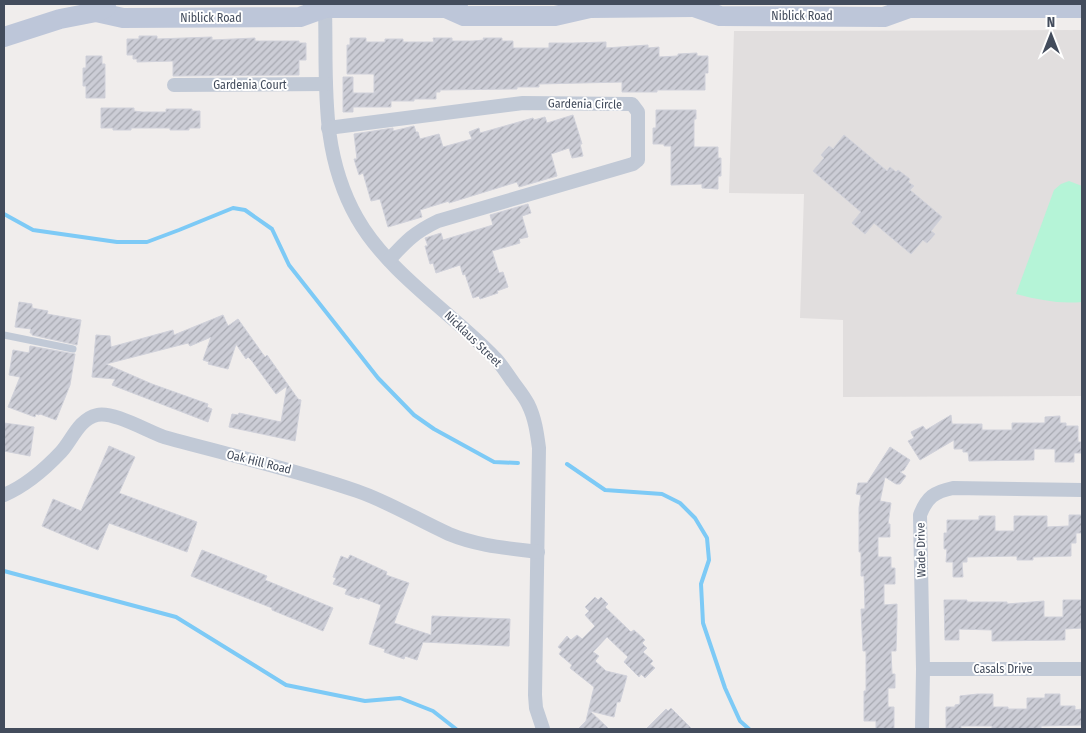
<svg xmlns="http://www.w3.org/2000/svg" width="1086" height="733" viewBox="0 0 1086 733" font-family="'Fira Sans Condensed',sans-serif">
	<defs>
		<pattern id="building-hatch" width="6" height="6" patternUnits="userSpaceOnUse" patternTransform="scale(1.25)"><rect width="6" height="6" fill="#cccdd6"/><path d="M-1 1l2-2M0 6l6-6M5 7l2-2" fill="none" stroke="#a7a9b1"/></pattern>
	</defs>
	<rect width="100%" height="100%" fill="#f0edec"/>
	<!-- education -->
	<path fill="#e1dede" d="M1082,30V396L843,397V320L800,318L804,194L729,193L734,31Z"/>
	<!-- pitch -->
	<path fill="#b5f4d7" d="M1069,181L1082,186V302C1059,304 1039,300 1016,294L1054,190L1061,184Z"/>
	<g fill="none" stroke-linecap="round" stroke-linejoin="round">
		<!-- stream -->
		<g stroke="#7dcaf6" stroke-width="4">
			<path d="M4,214L33,230L117,242H147L179,230L233,208L245,210L272,229L289,265L378,378L414,415L434,429L494,462L518,463"/>
			<path d="M567,464L605,490L662,494L680,503L695,518L707,538L709,560L701,584L703,623L725,688L740,721L749,729"/>
			<path d="M4,571L176,617L286,685L365,701L400,698L433,711L456,729"/>
		</g>
	</g>
	<!-- building -->
	<g fill="url(#building-hatch)" stroke="#d0d1da">
		<path d="M139,36H157V39L212,37V40L255,38V41H299V43H306V60H299V75L173,76V61L137,62V59H133V55H127V39H139Z"/>
		<path d="M350,38H366V42H385V39H403V42H434L433,38H452V41H473L484,40L483,38H502V41H513V48H549V43H573L606,42V48L648,45V48L659,47V57L678,56V54L697,53V56H708V73H705V90H657V92H622V82L539,84V87H517V89L440,90V92H436V99H414V101H391V107H353V112H343V77H353V93H374V74H347V45H350Z"/>
		<path d="M86,56H102V64H105V98H86V86H83V68H86Z"/>
		<path d="M101,108H134V111L142,112H166V109H192V111H200V128H189V130H170V128H131V130H113V128H101Z"/>
		<path d="M656,110H696V119H694V147H718V158H721V176H718V189L702,188V184L671,185V146H664V144H653V128H656Z"/>
		<path d="M573,115L582,144H580L583,156L572,158L569,148L551,154L557,176L519,187L517,182L449,203V201L420,210L422,217L388,227L380,199L371,201L363,173L359,175L354,159H357L354,134L393,128V131L414,126L416,132H418L420,139L439,134L443,147L472,139L469,132L479,128L480,133L533,118L534,120L545,117L547,123Z"/>
		<path d="M844,135L887,171L890,167L896,172L898,170L910,179L908,182L914,186L910,190L942,217L931,231L935,234L927,243L923,240L911,254L874,223L865,234L852,223L861,212L813,171L824,158L821,155L829,146L833,149Z"/>
		<path d="M528,204L531,213L522,216L528,237L519,239L520,243L492,251L499,273L503,272L508,287L497,291L498,293L480,299L479,296L473,298L465,274L463,275L460,265L436,273L433,263L430,264L425,246H428L425,238L441,233L443,240L493,225L490,215Z"/>
		<path d="M19,302L32,304V308L48,311L47,314L81,320L77,345L32,335V333H30L31,329L15,327Z"/>
		<path d="M223,315L228,326L238,319L265,357L267,355L298,399L301,400L295,441L229,427L232,414L238,415L239,413L281,422L287,386L276,394L252,361L248,357L246,359L236,344L228,369L208,364L209,362L203,360L211,337L190,346L188,343L106,364L152,384L208,404L207,407L212,409L208,422L112,385L115,379L92,377L96,335L110,336L111,347L173,330L174,335Z"/>
		<path d="M30,346L75,354L70,385L56,420L40,414L39,415L36,414L35,417L8,407L20,377L9,375L13,350L29,353Z"/>
		<path d="M951,415L952,424H982V430H1012V423H1045V417L1060,416V423H1066V426H1078V442H1081V453H1074V462H1055V449H1034V460L969,461L968,452H963V449H954V440L920,460L908,441L914,438L911,432L923,426L926,430Z"/>
		<path d="M4,423L34,427L30,456L4,451Z"/>
		<path d="M109,446L135,457L119,493L197,522L187,552L109,523L98,550L42,526L53,499L81,511Z"/>
		<path d="M890,447L910,460L904,470L900,472L906,476L900,484H896L885,477L880,501L891,503L888,524H890V537H878V557H891V568H895V584H884V605L897,604V619L896,651H891L892,674H895V688H888V707H894V729H876V721H864V691H866V651H863L861,609H865L864,576H861V552H859V508L861,495L856,494L858,483H867Z"/>
		<path d="M1069,515H1082V533H1076V543H1071V556L1033,557V560H1017V556L967,557V562H962L963,577H953V562H946L947,549H944V533H947V520H979V516H995V531H1014V516H1047V527L1069,526Z"/>
		<path d="M202,550L267,576L265,580L333,608L323,631L272,610V608L191,576Z"/>
		<path d="M350,555L387,572L386,575L409,583L394,623L431,635L432,616L510,619L509,646L423,642L417,660L405,656L404,659L384,652L385,649L369,644L381,605L360,597L359,599L345,594L347,589L333,584L336,578L333,577L341,556L348,559Z"/>
		<path d="M595,597L598,600L601,597L608,604L605,607L631,632L634,630L645,640L642,643L647,648L643,652L653,661L650,664L655,668L645,678L641,674L639,677L624,662L628,657L607,637L593,652L599,656L595,661L606,671L627,676L620,702H617L614,717L590,711L609,729H578L586,721L594,687L570,668L572,665L559,654L562,650L558,647L567,636L571,640L577,635L582,639L595,626L585,615L589,611L585,607Z"/>
		<path d="M944,600H967V602H1007V604L1044,601V617H1063V600H1082V628L1065,629V640L992,641V630L959,629V640H945Z"/>
		<path d="M978,694H993V707H1008V709H1027V698H1045V694H1060V706H1075V710L1082,709V725L1041,726V728L1028,729H992V726H961V729H946V707H955V705L960,704V696Z"/>
		<path d="M671,708L692,729H646L666,709L668,711Z"/>
	</g>
	<g fill="none" stroke-linecap="round" stroke-linejoin="round">
		<!-- lane -->
		<path stroke="#c1c9d6" stroke-width="7" d="M4,335L73,349"/>
		<!-- street -->
		<g stroke="#c1c9d6" stroke-width="14">
			<path d="M325,8C327,82 319,151 357,218C388,273 452,313 495,358C502,365 507,374 513,382C518,389 524,396 528,404C535,418 537,433 539,448L535,695L536,708L543,729"/>
			<path d="M174,85L326,84"/>
			<path d="M328,128L523,103L632,104L638,112V160L633,164L438,221C415,232 406,241 389,260"/>
			<path d="M4,495C25,486 45,469 61,452C72,440 79,419 97,415C113,411 147,431 164,437C229,455 294,469 357,491C389,502 418,520 449,534C478,546 507,548 538,552"/>
			<path d="M923,669H1082"/>
			<path d="M922,729L923,669L920,515C927,497 934,492 953,488L1082,490"/>
		</g>
		<!-- secondary -->
		<g stroke="#bdc6d9" stroke-width="20">
			<path d="M313,5L325,8H446L458,4"/>
			<path d="M897,5L909,8H1082"/>
			<path d="M578,6L590,8L694,7L706,5"/>
			<path d="M694,7L720,16L884,17L909,8"/>
			<path d="M446,8L464,16H555L590,8"/>
			<path d="M96,12L123,18L300,17L325,8"/>
			<path d="M4,37L60,19L96,12L106,7"/>
		</g>
	</g>
	<g text-anchor="middle" stroke-width="4" stroke-linejoin="round" paint-order="stroke">
		<!-- street labels -->
		<g font-size="12" fill="#434c5c" stroke="#fff">
			<text x="802" y="20">Niblick Road</text>
			<text x="211" y="22">Niblick Road</text>
			<text x="250" y="89">Gardenia Court</text>
			<text transform="translate(585 104) rotate(1)" y="4">Gardenia Circle</text>
			<text transform="translate(473 339) rotate(44)" y="4">Nicklaus Street</text>
			<text transform="translate(259 462) rotate(14)" y="4">Oak Hill Road</text>
			<text transform="translate(921 550) rotate(-91)" y="4">Wade Drive</text>
			<text x="1003" y="673">Casals Drive</text>
		</g>
	</g>
	<!-- border -->
	<rect width="1086" height="733" fill="none" stroke="#434c5c" stroke-width="10"/>
	<!-- north arrow -->
	<g transform="translate(1051 35)" stroke="#ffffff" stroke-width="4" paint-order="stroke">
	<path d="M0-4L9 19L0 12L-9 19Z" fill="#434c5c"/>
	<text y="-8" font-size="14" font-weight="bold" text-anchor="middle" fill="#434c5c">N</text>
	</g>
</svg>
